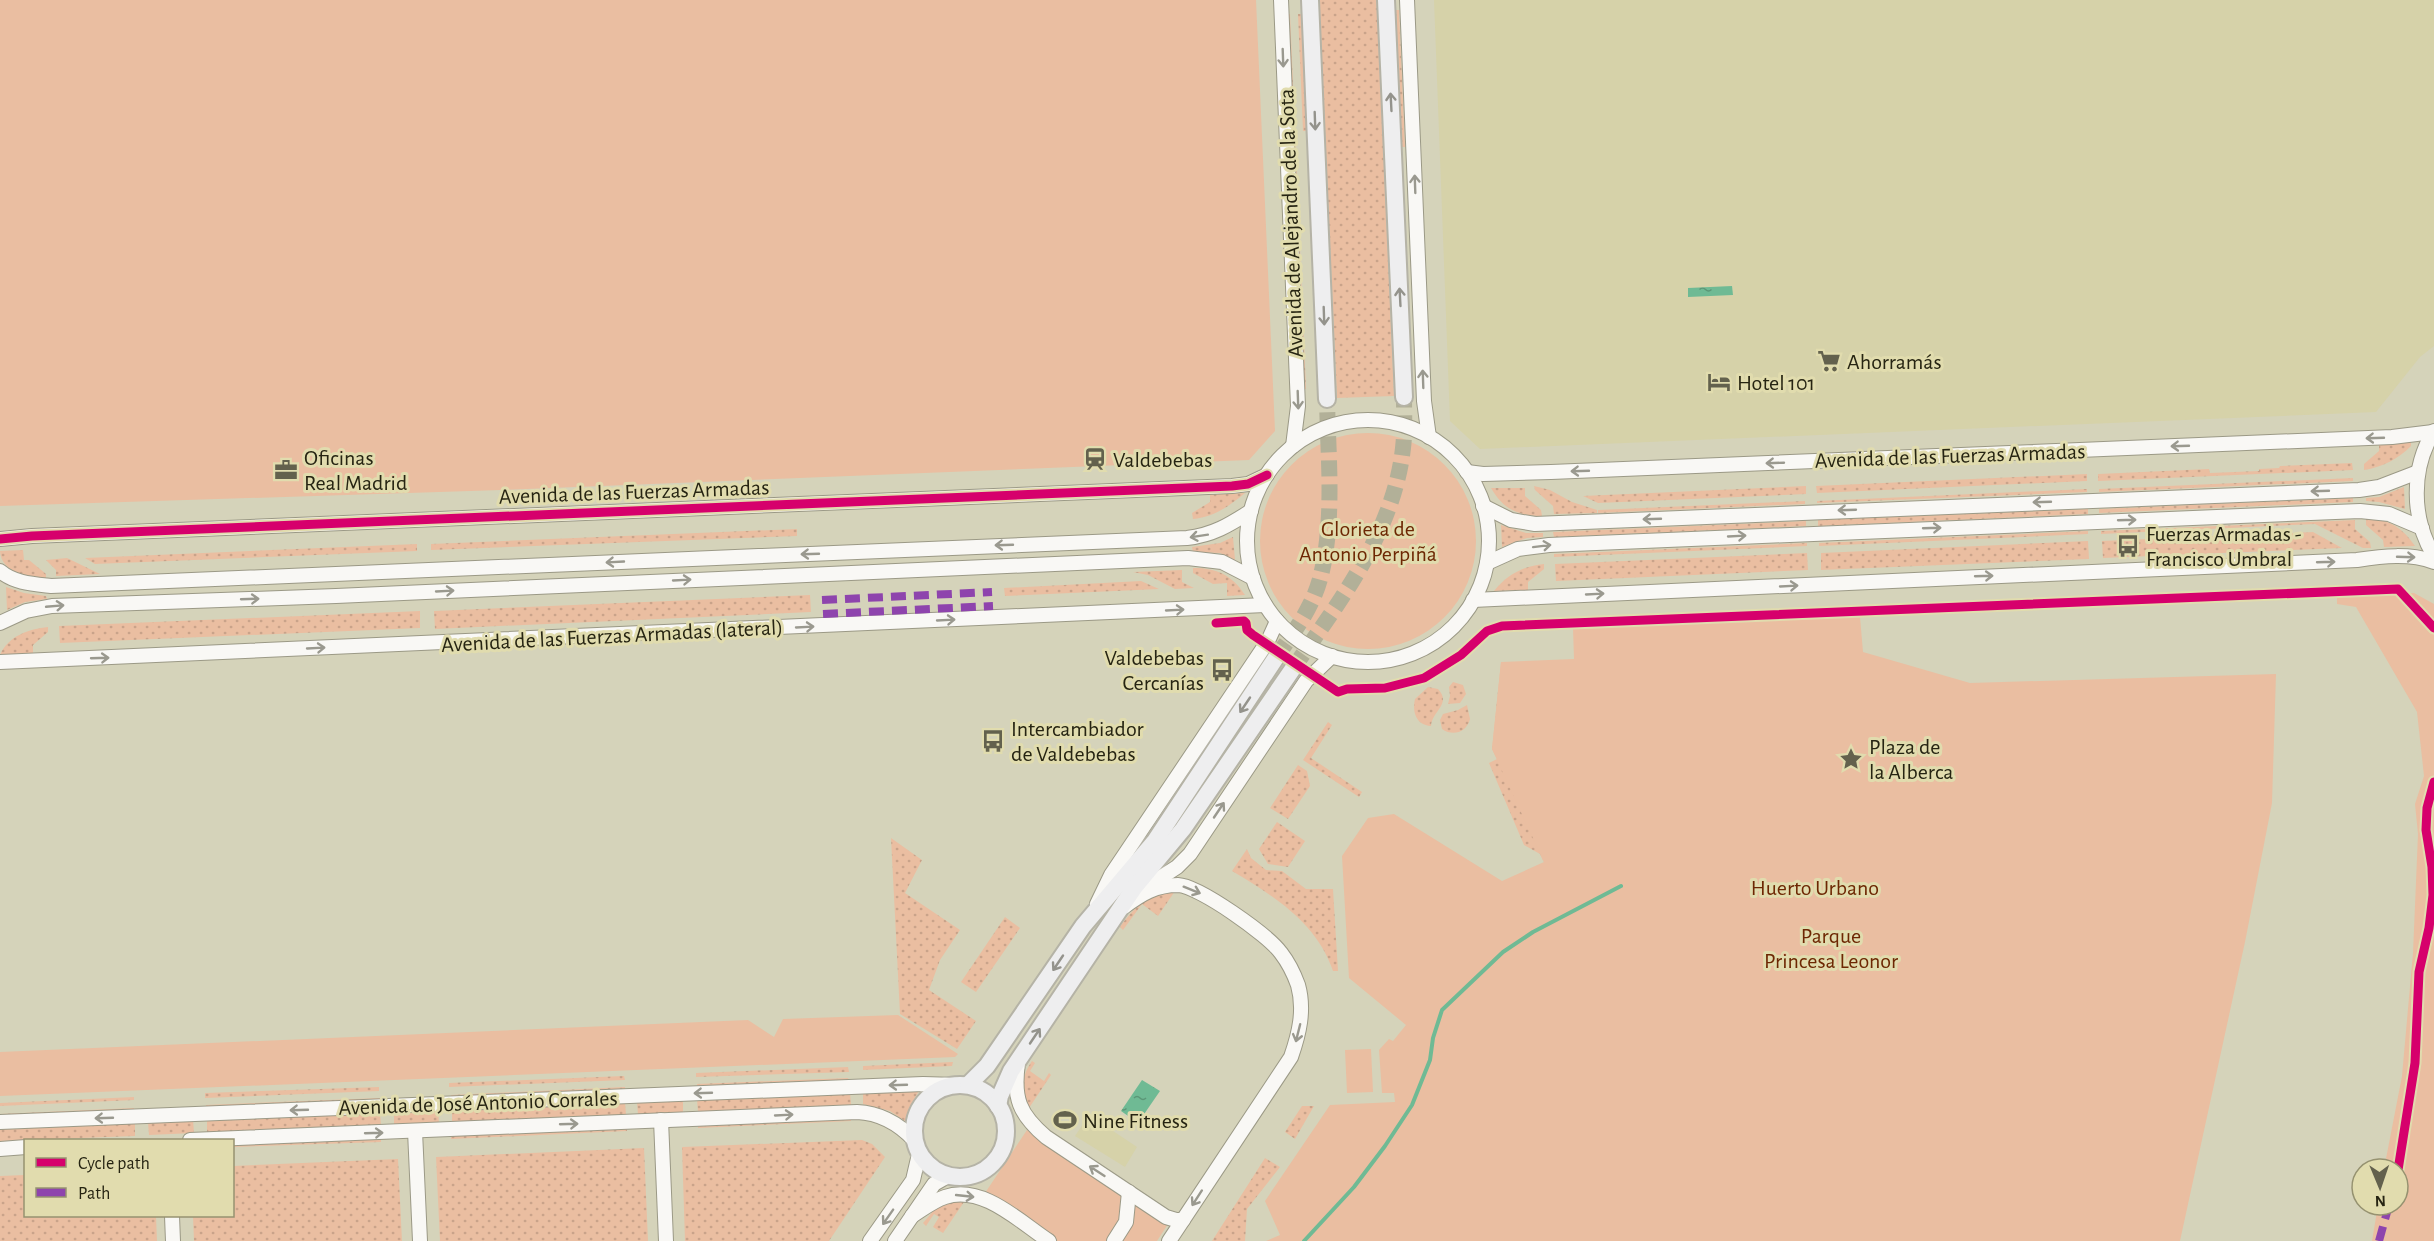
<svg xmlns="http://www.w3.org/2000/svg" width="2434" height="1241" viewBox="0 0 2434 1241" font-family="'Alegreya Sans',sans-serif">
	<defs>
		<pattern id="grass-dots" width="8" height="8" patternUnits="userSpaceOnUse" patternTransform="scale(1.5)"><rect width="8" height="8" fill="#eabea1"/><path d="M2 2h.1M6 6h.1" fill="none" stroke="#c9a38a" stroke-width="1.8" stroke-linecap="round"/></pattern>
		<pattern id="water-ripples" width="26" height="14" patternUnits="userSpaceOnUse" patternTransform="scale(1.5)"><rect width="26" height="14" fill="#6fba94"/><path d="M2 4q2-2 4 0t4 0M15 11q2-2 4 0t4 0" fill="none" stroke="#5b9777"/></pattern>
	</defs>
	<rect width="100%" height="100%" fill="#d5d3ba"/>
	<!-- built -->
	<g fill="#d6d2a9">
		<path d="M1434,0H2434V346L2420,357L2376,412L1480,449L1450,421Z"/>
		<path d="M1089,1115L1137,1147L1125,1167L1075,1136Z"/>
	</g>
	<!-- grass -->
	<g fill="url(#grass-dots)">
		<path d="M1319,0H1377L1394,396L1337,398Z"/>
		<path d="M1393,10H1399L1405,147H1402L1398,126Z"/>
		<path d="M1287,14H1290L1306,389H1304Z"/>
		<path d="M1298,14H1305L1310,131H1303Z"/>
		<path d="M2411,442V446C2398,459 2383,467 2364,470V464L2379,451V444Z"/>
		<path d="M2352,463L2353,470L2098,481V474L2209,469L2210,473L2259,471V469L2279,468L2280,466Z"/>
		<path d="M2087,474V481L1817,493L1816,486Z"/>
		<path d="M2353,478V481L2099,492V489Z"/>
		<path d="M1534,486L1550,490L1572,502L1597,510V513L1554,514L1553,506L1535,490Z"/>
		<path d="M1806,486V494L1598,503L1583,496Z"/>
		<path d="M2404,487L2405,509L2379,502L2366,501V498L2379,497Z"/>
		<path d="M1491,488H1525V496L1541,510L1542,516C1518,516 1503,509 1491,488Z"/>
		<path d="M2087,489V492L1817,503V501Z"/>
		<path d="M1245,493C1228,507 1214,517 1193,519L1192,513L1210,502V494Z"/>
		<path d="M2353,498V502L2099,513V509Z"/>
		<path d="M1805,501V504L1598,513V510Z"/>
		<path d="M2088,509V514L1818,526V520Z"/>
		<path d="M2366,519C2388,518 2403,528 2415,546L2384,547L2383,540L2366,525Z"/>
		<path d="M2355,520V529L2370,542L2371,548H2363L2315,524L2101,534V531Z"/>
		<path d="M1806,521V526L1554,537L1553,532Z"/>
		<path d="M1501,525L1526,533H1543V537L1527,538L1502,547Z"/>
		<path d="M797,529V536L431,550V544Z"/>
		<path d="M2088,531V534L1819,546V543Z"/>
		<path d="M2313,532L2342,548L2103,558L2102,541Z"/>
		<path d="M1233,537L1235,560L1220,553L1193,552L1192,547L1220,543Z"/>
		<path d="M2088,541L2089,559L1821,570V553Z"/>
		<path d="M1807,543V546L1554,557V554Z"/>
		<path d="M417,544V551L95,564L85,558Z"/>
		<path d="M23,550L24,560H29L46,574V578C30,578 1,573 0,551Z"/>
		<path d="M1807,553L1808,570L1556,581L1555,564Z"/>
		<path d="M67,558L100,574L56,576V570L46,560Z"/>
		<path d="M1544,564V569L1528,582V590L1494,591C1507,575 1523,566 1544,564Z"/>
		<path d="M1193,568C1217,568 1232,575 1245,595L1227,596V583L1213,584L1193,573Z"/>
		<path d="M1182,570V582L1194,588L1175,589L1148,575L1133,572Z"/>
		<path d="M1141,581L1159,589L1005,596L1004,588Z"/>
		<path d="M6,587L24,593L46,596L47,599L25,602L7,610Z"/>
		<path d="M810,595L811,612L435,629L434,611Z"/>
		<path d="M420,611V628L60,643L59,626Z"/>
		<path d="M48,627V632L33,645V653L0,655C8,636 29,629 48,627Z"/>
		<path d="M1501,662L1544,863L1540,854L1524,845L1489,763L1497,759L1492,749Z"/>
		<path d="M1453,682L1463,685L1466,694L1460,703L1448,704L1450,696L1449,687Z"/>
		<path d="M1428,687L1438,689C1452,704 1432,711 1431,726C1416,725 1412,712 1415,699Z"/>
		<path d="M1467,705L1470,719C1467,732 1453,737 1442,729L1440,720L1443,714L1458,710Z"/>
		<path d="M1328,722L1332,725L1311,758L1362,792L1359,797L1303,760Z"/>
		<path d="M1298,765L1307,771L1310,786L1288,819L1270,808Z"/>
		<path d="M1277,822L1305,841L1288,867L1268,864L1259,849Z"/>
		<path d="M891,838L922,860L905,893L960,930L940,960L929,990L976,1021L957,1049L900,1014Z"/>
		<path d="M1247,849L1251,858L1266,870L1282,871L1306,889H1333L1338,971H1333C1317,923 1274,896 1232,871Z"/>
		<path d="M1175,891L1158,916L1142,904L1123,930L1120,927C1134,907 1149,893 1175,891Z"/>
		<path d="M1005,917L1020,928L976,992L961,982Z"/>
		<path d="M1032,1061L1035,1063L1030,1071L1044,1081L1049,1073L1051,1075L1027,1111C1022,1091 1020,1078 1032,1061Z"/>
		<path d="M953,1062L952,1066L863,1070V1066Z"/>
		<path d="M848,1067L849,1072L696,1077V1073Z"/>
		<path d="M624,1076L625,1080L449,1087V1083Z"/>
		<path d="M848,1078L849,1080L697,1087V1084Z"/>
		<path d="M379,1087V1091L205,1098V1093Z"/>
		<path d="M625,1087V1089L451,1097V1095Z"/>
		<path d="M920,1089L912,1103L905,1121L890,1111L863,1104V1092Z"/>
		<path d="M850,1092L851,1105L698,1112L697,1099Z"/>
		<path d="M134,1097V1100L0,1106V1103Z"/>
		<path d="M380,1098V1100L206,1107V1105Z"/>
		<path d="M683,1100V1113L638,1115L637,1102Z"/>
		<path d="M625,1102L626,1115L452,1123V1109Z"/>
		<path d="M1302,1106H1314L1295,1139L1285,1132Z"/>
		<path d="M134,1108V1110L0,1116V1114Z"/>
		<path d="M438,1110L439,1123L394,1125V1112Z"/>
		<path d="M380,1113L381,1126L207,1133V1120Z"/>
		<path d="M851,1119V1121L698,1128V1125Z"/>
		<path d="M193,1120L194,1133L149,1135L148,1122Z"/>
		<path d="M135,1123V1136L0,1141V1128Z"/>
		<path d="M627,1128V1131L451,1139V1136Z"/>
		<path d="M381,1139V1142L233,1147L232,1145Z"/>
		<path d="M862,1140L872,1144L885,1157L829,1241H685L682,1147Z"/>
		<path d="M644,1148L648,1241H440L436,1157Z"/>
		<path d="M1265,1158L1280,1167L1247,1209L1245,1241H1212Z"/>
		<path d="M398,1159L402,1241H194L193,1216H232L233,1166Z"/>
		<path d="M25,1175L26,1216H156L157,1241H0V1176Z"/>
		<path d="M959,1200L964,1202L943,1233L933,1227L939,1217L934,1214L926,1226L923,1223L935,1209Z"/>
	</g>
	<!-- park -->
	<g fill="#eabea1">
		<path d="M0,0H1256L1275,431L1249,460L501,490L0,506Z"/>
		<circle cx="1368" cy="541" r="108"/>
		<path d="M2414,593L2434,604V1241H2372L2378,1205H2398V1169H2384L2402,1076L2413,953L2418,834L2415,804L2424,776L2417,712L2356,607L2337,604V596Z"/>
		<path d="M1860,617L1863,652L1970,683L2276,674L2272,803L2245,942L2180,1241H1266L1280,1235L1265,1201L1330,1105L1395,1102L1394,1093H1382L1379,1050L1389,1039L1393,1041L1406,1025L1349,978L1342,856L1368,818L1394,814L1502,881L1544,862L1492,749L1501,662L1574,659L1573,628Z"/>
		<path d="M898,1015L958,1054L955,1057L0,1096V1052L748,1020L774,1037L783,1019Z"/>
		<path d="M1371,1049L1373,1092L1347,1093L1345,1050Z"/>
		<path d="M1027,1130L1168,1224L1157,1241H1056L985,1193Z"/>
	</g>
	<!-- water -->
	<g fill="url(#water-ripples)">
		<path d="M1732,286L1733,295L1688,297V288Z"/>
		<path d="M1142,1080L1160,1091L1138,1123L1121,1111Z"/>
	</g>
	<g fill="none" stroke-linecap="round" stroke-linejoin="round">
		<!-- stream -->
		<path stroke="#6fba94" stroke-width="4" d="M1304,1241L1354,1187L1385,1146L1412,1105L1430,1060L1433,1038L1442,1010L1503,952L1533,932L1621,886"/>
		<!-- major-tunnel -->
		<g stroke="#b2b098" stroke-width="16" stroke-dasharray="16 8" stroke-linecap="butt">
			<path d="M1277,656C1294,632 1312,608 1320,579C1335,522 1328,458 1327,399"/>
			<path d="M1294,667C1340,601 1394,531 1403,448C1405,431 1404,414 1404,397"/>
		</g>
		<!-- minor casing -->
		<g stroke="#9b9986" stroke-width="16">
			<g id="minor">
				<path d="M1281,0L1298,406L1293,446"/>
				<path d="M1407,0L1424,401L1429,437"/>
				<circle cx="1368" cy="541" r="121"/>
				<path d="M2434,431C2411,468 2411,518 2434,556"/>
				<path d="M1467,472L1483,474L1551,472L2392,437L2433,432"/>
				<path d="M1483,506L1511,520L1535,524L2359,490L2379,487L2418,472"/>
				<path d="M0,539L32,536L1232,486L1248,484L1267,475"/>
				<path d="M1487,563L1518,549L1549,545L2360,511L2389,514L2422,528"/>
				<path d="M0,571C14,583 33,584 51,586L1187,538C1213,535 1229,525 1251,511"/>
				<path d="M1473,600L2357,560C2383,556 2410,553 2434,562"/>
				<path d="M0,623L26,611L52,606L336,596L1188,558L1222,562L1253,578"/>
				<path d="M0,662L1265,605"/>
				<path d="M1146,887L1177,867L1190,854L1306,681L1332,656"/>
				<path d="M1097,904L1111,875L1268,641L1277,621"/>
				<path d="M1124,907C1141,894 1156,885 1178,885C1199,886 1268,935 1281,953C1288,962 1294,974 1298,985C1305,1010 1299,1034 1291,1057L1169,1241"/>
				<path d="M1018,1063C1013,1098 1019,1114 1046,1137L1166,1217L1176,1220H1183"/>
				<path d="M661,1120L666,1241"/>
				<path d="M0,1122L923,1084L957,1085"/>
				<path d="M415,1131L420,1241"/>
				<path d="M190,1140L857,1112C879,1113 899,1124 914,1140"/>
				<path d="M0,1149L26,1147"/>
				<path d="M172,1216L173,1241"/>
				<path d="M912,1216C923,1209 933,1201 945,1197C982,1184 1020,1222 1049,1241"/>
				<path d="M870,1241L913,1180L919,1154"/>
				<path d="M895,1241L934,1184L948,1176"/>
				<path d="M1114,1241L1126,1222L1129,1192"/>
			</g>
		</g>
		<!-- major casing -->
		<g stroke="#b5b3a6" stroke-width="20">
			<g id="major">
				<path d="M1310,0L1327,399"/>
				<path d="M1386,0L1404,397"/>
				<circle cx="960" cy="1131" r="46"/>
				<path d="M968,1085L987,1066L1083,926L1155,841L1277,656"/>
				<path d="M998,1106L1000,1096L1011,1071L1134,888L1183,829L1294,667"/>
			</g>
		</g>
		<!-- minor -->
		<use href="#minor" stroke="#f9f8f5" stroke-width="14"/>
		<!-- major -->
		<use href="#major" stroke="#eeeeef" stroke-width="16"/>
		<!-- quiet -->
		<g stroke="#8e44ad" stroke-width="8" stroke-dasharray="15 8" stroke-linecap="butt">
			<path d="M822,600L992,592"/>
			<path d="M823,614L993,606"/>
			<path d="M2379,1241L2389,1205"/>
		</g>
		<!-- cycleway casing -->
		<g stroke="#e1dcae" stroke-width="13">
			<g id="cycleway">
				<path d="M0,539L32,536L1232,486L1248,484L1267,475"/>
				<path d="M1216,623L1244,621L1246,623L1247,630L1253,635L1338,692L1347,689L1385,688L1424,678L1461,655L1487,631L1502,626L2398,589L2434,628"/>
				<path d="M2398,1170L2415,1063L2419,972L2429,928L2433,895L2432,867L2426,830L2427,808L2434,782"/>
			</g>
		</g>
		<!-- cycleway -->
		<use href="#cycleway" stroke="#d6006c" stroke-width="9"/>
	</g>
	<!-- one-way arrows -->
	<defs><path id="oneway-shaft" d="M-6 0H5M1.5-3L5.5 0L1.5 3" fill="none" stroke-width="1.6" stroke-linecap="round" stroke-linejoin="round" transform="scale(1.5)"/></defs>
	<g stroke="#9a998f">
		<use href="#oneway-shaft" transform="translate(1283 58) rotate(88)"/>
		<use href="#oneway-shaft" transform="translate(1415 184) rotate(-92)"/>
		<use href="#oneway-shaft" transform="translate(1423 379) rotate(-92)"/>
		<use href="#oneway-shaft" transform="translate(1298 400) rotate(88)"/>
		<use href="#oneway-shaft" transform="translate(2375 438) rotate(178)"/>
		<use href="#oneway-shaft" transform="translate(2180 446) rotate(178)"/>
		<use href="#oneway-shaft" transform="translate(1775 463) rotate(178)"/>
		<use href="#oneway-shaft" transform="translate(1580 471) rotate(178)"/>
		<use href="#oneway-shaft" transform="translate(2320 491) rotate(178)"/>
		<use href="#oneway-shaft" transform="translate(2042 502) rotate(178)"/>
		<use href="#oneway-shaft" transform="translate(1847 510) rotate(178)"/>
		<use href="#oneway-shaft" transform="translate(1652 519) rotate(178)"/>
		<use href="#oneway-shaft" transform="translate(2127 520) rotate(-2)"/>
		<use href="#oneway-shaft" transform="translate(1932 528) rotate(-2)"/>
		<use href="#oneway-shaft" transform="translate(1199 536) rotate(171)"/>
		<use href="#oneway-shaft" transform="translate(1737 536) rotate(-3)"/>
		<use href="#oneway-shaft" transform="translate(1004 545) rotate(178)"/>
		<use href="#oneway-shaft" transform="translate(1542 546) rotate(-7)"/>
		<use href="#oneway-shaft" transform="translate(810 554) rotate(178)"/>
		<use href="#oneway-shaft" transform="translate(2406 557) rotate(2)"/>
		<use href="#oneway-shaft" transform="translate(615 562) rotate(177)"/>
		<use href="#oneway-shaft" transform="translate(2326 562) rotate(-2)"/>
		<use href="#oneway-shaft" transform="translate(1984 576) rotate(-2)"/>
		<use href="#oneway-shaft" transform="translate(682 580) rotate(-3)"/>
		<use href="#oneway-shaft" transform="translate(1789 586) rotate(-3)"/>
		<use href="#oneway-shaft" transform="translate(445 591) rotate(-3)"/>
		<use href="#oneway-shaft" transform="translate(1595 594) rotate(-3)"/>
		<use href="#oneway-shaft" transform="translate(250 599) rotate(-2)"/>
		<use href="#oneway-shaft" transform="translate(55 606) rotate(-5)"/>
		<use href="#oneway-shaft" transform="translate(1175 610) rotate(-3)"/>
		<use href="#oneway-shaft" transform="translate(946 620) rotate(-3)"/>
		<use href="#oneway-shaft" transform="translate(805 627) rotate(-3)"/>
		<use href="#oneway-shaft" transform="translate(316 648) rotate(-3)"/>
		<use href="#oneway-shaft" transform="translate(100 658) rotate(-2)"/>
		<use href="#oneway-shaft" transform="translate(1219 810) rotate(-56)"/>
		<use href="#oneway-shaft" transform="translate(1192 890) rotate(22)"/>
		<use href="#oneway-shaft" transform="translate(1298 1033) rotate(104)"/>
		<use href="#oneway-shaft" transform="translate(898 1085) rotate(178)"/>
		<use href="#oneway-shaft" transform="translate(703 1093) rotate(178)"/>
		<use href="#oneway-shaft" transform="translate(299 1110) rotate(178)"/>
		<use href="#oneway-shaft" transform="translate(784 1115) rotate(-3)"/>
		<use href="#oneway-shaft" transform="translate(104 1118) rotate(178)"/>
		<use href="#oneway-shaft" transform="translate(569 1124) rotate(-2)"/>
		<use href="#oneway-shaft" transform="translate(374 1133) rotate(-2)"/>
		<use href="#oneway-shaft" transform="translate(1097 1171) rotate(-147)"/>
		<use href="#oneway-shaft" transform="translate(965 1196) rotate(6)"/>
		<use href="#oneway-shaft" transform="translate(1197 1198) rotate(123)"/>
		<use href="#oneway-shaft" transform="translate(888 1217) rotate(125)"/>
	</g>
	<g stroke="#94938c">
		<use href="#oneway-shaft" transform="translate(1391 102) rotate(-93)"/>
		<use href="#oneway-shaft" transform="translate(1315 121) rotate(88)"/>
		<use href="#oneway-shaft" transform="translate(1400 297) rotate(-93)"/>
		<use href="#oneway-shaft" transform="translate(1324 316) rotate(88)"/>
		<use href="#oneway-shaft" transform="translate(1245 705) rotate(124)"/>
		<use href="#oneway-shaft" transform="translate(1058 963) rotate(124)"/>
		<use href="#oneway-shaft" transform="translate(1035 1036) rotate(-56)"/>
	</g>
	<!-- icons -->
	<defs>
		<g id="supermarket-bare" transform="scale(1.8)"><path d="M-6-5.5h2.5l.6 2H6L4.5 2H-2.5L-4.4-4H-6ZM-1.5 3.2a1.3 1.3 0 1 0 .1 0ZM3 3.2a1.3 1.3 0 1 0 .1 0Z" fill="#63614d" stroke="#e1dcae" stroke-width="2.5" paint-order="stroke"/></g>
		<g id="hotel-bare" transform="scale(1.8)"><path d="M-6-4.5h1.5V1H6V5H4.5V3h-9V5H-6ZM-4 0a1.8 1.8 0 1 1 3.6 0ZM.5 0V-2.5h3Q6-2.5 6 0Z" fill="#63614d" stroke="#e1dcae" stroke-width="2.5" paint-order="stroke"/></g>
		<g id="station-bare" transform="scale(1.8)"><path d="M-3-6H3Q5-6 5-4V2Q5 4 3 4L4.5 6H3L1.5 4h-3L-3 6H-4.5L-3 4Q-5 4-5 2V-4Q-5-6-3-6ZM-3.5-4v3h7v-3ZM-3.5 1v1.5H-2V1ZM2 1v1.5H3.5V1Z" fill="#63614d" stroke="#e1dcae" stroke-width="2.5" paint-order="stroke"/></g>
		<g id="office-bare" transform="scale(1.8)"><path d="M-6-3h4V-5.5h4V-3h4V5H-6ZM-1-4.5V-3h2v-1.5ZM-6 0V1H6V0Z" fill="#63614d" stroke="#e1dcae" stroke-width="2.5" paint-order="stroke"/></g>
		<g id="bus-bare" transform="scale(1.8)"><path d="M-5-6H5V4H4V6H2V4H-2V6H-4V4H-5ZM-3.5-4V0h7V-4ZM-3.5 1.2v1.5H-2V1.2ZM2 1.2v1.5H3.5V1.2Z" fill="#63614d" stroke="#e1dcae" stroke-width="2.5" paint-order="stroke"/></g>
		<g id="sight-bare" transform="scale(1.8)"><path d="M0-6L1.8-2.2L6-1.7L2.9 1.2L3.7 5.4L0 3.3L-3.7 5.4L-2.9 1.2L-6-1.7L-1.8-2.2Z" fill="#63614d" stroke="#e1dcae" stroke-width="2.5" paint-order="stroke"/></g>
		<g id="stadium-bare" transform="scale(1.8)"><path d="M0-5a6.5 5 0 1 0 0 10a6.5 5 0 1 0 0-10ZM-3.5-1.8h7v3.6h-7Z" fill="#63614d" stroke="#e1dcae" stroke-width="2.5" paint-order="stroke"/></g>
	</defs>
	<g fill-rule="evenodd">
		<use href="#supermarket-bare" x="1829" y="361"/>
		<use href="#hotel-bare" x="1719" y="382"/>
		<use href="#station-bare" x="1095" y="459"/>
		<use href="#office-bare" x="286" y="470"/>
		<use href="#bus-bare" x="2128" y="546"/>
		<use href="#bus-bare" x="1222" y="670"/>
		<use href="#bus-bare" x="993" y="741"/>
		<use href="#sight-bare" x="1851" y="759"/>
		<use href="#stadium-bare" x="1065" y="1120"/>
	</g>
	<g text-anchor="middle" stroke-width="6" stroke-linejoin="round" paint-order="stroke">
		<!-- street labels -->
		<g font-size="22" fill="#262412" stroke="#e1dcae">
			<text transform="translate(1290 223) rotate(-92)" y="8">Avenida de Alejandro de la Sota</text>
			<text transform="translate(1950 455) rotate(-2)" y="8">Avenida de las Fuerzas Armadas</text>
			<text transform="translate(634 491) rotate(-2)" y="8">Avenida de las Fuerzas Armadas</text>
			<text transform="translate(612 635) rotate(-3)" y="8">Avenida de las Fuerzas Armadas (lateral)</text>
			<text transform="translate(478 1102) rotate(-2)" y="8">Avenida de José Antonio Corrales</text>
		</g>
		<!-- poi labels -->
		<g font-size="22" fill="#262412" stroke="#e1dcae" text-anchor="start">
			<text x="1847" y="369">Ahorramás</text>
			<text x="1737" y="390">Hotel 101</text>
			<text x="304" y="465">Oficinas<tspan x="304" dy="25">Real Madrid</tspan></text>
			<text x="1113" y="467">Valdebebas</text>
			<text x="2146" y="541">Fuerzas Armadas -<tspan x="2146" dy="25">Francisco Umbral</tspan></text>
			<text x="1204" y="665" text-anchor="end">Valdebebas<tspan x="1204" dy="25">Cercanías</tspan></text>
			<text x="1011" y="736">Intercambiador<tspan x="1011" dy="25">de Valdebebas</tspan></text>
			<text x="1869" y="754">Plaza de<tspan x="1869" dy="25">la Alberca</tspan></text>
			<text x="1083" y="1128">Nine Fitness</text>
		</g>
		<!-- park labels -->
		<g font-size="22" fill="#6d2703" stroke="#e1dcae">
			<text x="1368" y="536">Glorieta de<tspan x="1368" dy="25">Antonio Perpiñá</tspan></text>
			<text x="1815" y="895">Huerto Urbano</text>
			<text x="1831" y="943">Parque<tspan x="1831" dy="25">Princesa Leonor</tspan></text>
		</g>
	</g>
	<!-- legend -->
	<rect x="24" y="1139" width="210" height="78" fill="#e1dcae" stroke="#969270" stroke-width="1.5"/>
	<rect x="36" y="1158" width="30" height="9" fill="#d6006c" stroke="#969270" stroke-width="1.5"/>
	<text x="78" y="1169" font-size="18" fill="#262412">Cycle path</text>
	<rect x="36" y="1188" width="30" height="9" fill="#8e44ad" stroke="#969270" stroke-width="1.5"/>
	<text x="78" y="1199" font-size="18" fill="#262412">Path</text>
	<!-- north arrow -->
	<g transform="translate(2380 1187) rotate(178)"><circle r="28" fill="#e1dcae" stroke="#969270" stroke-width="1.5"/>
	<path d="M0-4.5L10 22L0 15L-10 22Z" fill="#63614d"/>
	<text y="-9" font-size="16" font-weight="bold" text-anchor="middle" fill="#262412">N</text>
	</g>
</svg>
